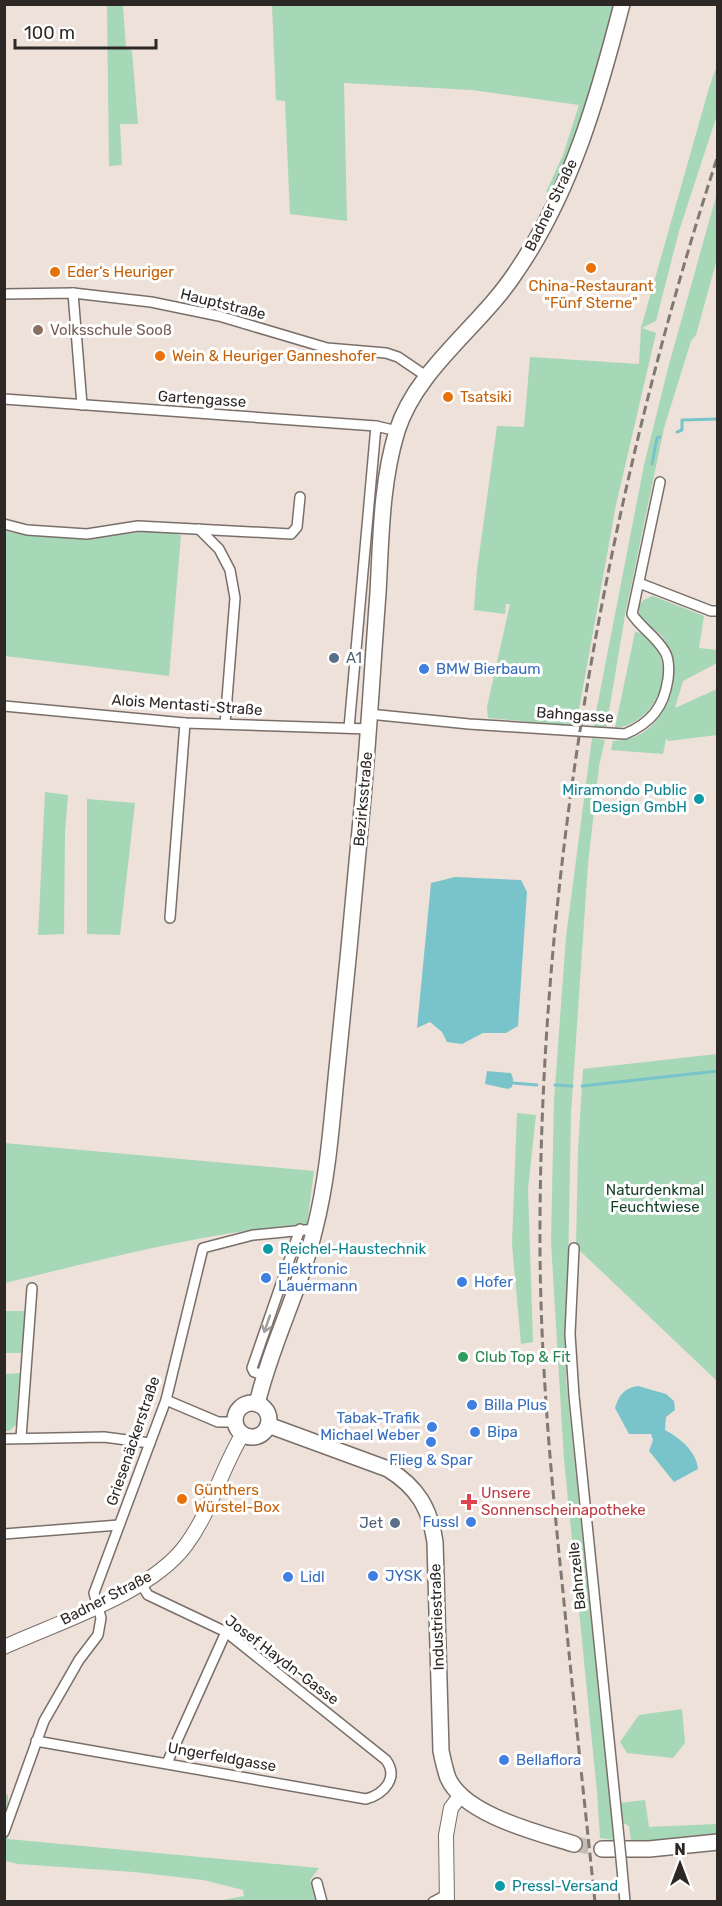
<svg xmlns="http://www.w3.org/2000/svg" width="722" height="1906" viewBox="0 0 722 1906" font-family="Rubik,sans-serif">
	<rect width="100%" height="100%" fill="#ede1d9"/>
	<!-- green -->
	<g fill="#a6d7b7">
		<path d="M107,5H123L126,48L132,51L138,124H120L122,165L109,166Z"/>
		<path d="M272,5H616L575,142L553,194L546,192L563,155L579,105L472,90L344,83L347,221L290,214L285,101L276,100Z"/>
		<path d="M717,65V115L679,231L656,321L642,328L656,333L616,505L576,726L488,718L487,707L510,604H506L505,614L474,610L477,570L497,426L524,427L530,357L639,364L641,328L709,88Z"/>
		<path d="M717,193V259L696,335L691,341L664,428L625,615L606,729L593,728L644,465L668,368Z"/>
		<path d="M159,530L181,535L169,676L5,656V531C58,543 105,536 159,530Z"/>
		<path d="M653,596L704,616L699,648L717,650V663L683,681L675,708L717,689V735L669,741L666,739L663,754L611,750L613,741C619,740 625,740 631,738C666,728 684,677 668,646C666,642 663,637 660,634C653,627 639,623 639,611C638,601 645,599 653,596Z"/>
		<path d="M635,632C642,632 645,636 650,641C680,672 654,724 615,728Z"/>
		<path d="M592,738L605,740L599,766L588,864L571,1113L566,1379L601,1717L606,1740L614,1840L600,1838L597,1792L564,1459L551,1242L554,1100L566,937Z"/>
		<path d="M45,792L68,795L65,833L64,934L38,935Z"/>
		<path d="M87,799L135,803L120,935L87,934Z"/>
		<path d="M717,1054V1381L576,1247L578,1150L583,1069Z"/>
		<path d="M517,1113L536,1115L528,1189L533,1342L521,1344L512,1244Z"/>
		<path d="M4,1143L314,1171L307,1224C204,1232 104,1259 5,1283Z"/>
		<path d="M4,1311H25L22,1353H5Z"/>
		<path d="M20,1373L16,1425L9,1431H5V1374Z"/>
		<path d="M682,1709L685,1743L673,1758L627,1753L620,1742L639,1715Z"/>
		<path d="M8,1794V1839L319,1868L310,1880L316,1901H218L244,1896L243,1890L203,1880L134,1872L18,1864L6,1861L4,1796Z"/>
		<path d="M645,1800L649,1827L717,1824V1834L650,1841H631L629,1826L622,1822L620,1803Z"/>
	</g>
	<!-- water -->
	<g fill="#78c4ca">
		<path d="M455,877L521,880L527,892L518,1026L506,1033H483L462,1044L447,1042L442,1032L430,1022L417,1028L431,883Z"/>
		<path d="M487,1071L511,1073L513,1079L512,1087L508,1089L485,1084Z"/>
		<path d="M638,1386L666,1394L674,1401L675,1410L666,1417L665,1430C679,1437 697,1452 698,1469L674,1482L649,1451L653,1440L651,1434H629L615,1408C619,1395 624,1388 638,1386Z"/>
	</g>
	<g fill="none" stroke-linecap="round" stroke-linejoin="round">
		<!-- stream -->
		<g stroke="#78c4ca" stroke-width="3">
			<path d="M677,432L682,430V420L718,419"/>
			<path d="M652,464L657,438L660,437"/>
			<path d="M513,1083L537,1085"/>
			<path d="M555,1085L572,1086"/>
			<path d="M582,1086L718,1071"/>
		</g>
		<!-- primary-tunnel -->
		<path stroke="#c7bcb5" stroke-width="15" stroke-dasharray="15 8" stroke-linecap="butt" d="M574,1844L602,1849"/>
		<!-- street casing -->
		<g stroke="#7a6f68" stroke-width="12">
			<g id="street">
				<path d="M73,293L82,405"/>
				<path d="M4,294L73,293L151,302L219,316L327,348L386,353L398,357L426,376"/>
				<path d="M4,399L376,426L397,431"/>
				<path d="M4,524L27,530L87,534L138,526L291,534L297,527L300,497"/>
				<path d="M199,529L219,549L230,570L235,598L225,724"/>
				<path d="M639,583L711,611H718"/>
				<path d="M4,706L185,723L369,729"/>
				<path d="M369,714L469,724L625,734C651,723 664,707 668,679C669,671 669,659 665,652C656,636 641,628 632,614L660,482"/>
				<path d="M349,728L376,426"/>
				<path d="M170,918L185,723"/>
				<path d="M574,1248L570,1334L574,1396L619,1838"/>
				<path d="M264,1375L254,1372L252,1368L300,1229"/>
				<path d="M166,1400L218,1422H235"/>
				<path d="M21,1438L32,1288"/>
				<path d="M4,1439L104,1437L150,1443"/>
				<path d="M4,1534L119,1525"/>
				<path d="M36,1741L366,1799C384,1794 399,1778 386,1760L226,1632L148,1595L141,1584"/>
				<path d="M167,1763L226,1632"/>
				<path d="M4,1832L44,1721L79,1660L98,1635L101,1618L94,1593L166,1400L203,1248L253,1235L315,1229"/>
				<path d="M621,1858L625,1902"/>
				<path d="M317,1883L322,1902"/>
				<path d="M433,1902L446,1895"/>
			</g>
		</g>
		<!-- secondary casing -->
		<g stroke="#7a6f68" stroke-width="16">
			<g id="secondary">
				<path d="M4,1647C59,1622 151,1593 186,1545C211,1511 221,1470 242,1435"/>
				<path d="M447,1902L446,1835L451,1808L461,1795"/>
			</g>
		</g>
		<!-- primary casing -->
		<g stroke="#7a6f68" stroke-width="18">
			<g id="primary">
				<circle cx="252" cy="1420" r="17"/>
				<path d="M257,1404C271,1344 301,1288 315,1228C329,1173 332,1115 338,1059C346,983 353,906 360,830C368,751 372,672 378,593C381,539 381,483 397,431C417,368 480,327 516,272C571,192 598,97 622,4"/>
				<path d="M268,1425L388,1469C417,1487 430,1508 435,1542L441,1751C443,1760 445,1770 448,1778C464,1815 539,1833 574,1844"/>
				<path d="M602,1849H649L718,1842"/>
			</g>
		</g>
		<!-- street -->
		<use href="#street" stroke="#fff" stroke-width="9"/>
		<!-- secondary -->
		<use href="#secondary" stroke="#fff" stroke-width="14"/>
		<!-- primary -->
		<use href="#primary" stroke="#fff" stroke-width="15"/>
		<!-- rail -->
		<path stroke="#807873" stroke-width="3" stroke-dasharray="9 4.5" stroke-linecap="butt" d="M595,1902C584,1798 573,1695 563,1592C550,1468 539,1345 540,1220C542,861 607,496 718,155"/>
		<!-- street-bridge casing -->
		<g stroke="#7a6f68" stroke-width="12" stroke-linecap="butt">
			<path id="street-bridge" d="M619,1838L621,1858"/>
		</g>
		<!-- street-bridge -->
		<use href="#street-bridge" stroke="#fff" stroke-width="9"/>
	</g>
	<!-- one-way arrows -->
	<defs><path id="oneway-shaft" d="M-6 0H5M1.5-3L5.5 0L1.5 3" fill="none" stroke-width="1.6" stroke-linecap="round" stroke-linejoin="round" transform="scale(1.5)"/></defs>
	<use stroke="#a09e9d" href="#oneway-shaft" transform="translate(267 1324) rotate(109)"/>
	<!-- markers -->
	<g fill="#e8710a" stroke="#fff" stroke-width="2">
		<circle cx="591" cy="268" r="6"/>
		<circle cx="55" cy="272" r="6"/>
		<circle cx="160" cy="356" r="6"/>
		<circle cx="448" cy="397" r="6"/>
		<circle cx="182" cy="1499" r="6"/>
	</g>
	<circle fill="#8d6e63" stroke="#fff" stroke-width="2" cx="38" cy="330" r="6"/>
	<g fill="#5c6f8a" stroke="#fff" stroke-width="2">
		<circle cx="334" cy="658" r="6"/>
		<circle cx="395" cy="1523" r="6"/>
	</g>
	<g fill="#3f7fe0" stroke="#fff" stroke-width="2">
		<circle cx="424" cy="669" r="6"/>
		<circle cx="266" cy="1278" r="6"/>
		<circle cx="462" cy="1282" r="6"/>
		<circle cx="472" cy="1405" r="6"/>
		<circle cx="432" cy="1427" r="6"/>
		<circle cx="475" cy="1432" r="6"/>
		<circle cx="431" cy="1442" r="6"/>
		<circle cx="471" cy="1522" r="6"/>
		<circle cx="373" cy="1576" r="6"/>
		<circle cx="288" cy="1577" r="6"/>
		<circle cx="504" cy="1760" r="6"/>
	</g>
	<g fill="#0f9aa8" stroke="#fff" stroke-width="2">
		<circle cx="699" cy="799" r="6"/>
		<circle cx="268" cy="1249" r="6"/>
		<circle cx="500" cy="1886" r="6"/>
	</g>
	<circle fill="#2e9e5b" stroke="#fff" stroke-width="2" cx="463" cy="1357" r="6"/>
	<path fill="#e0444e" stroke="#fff" stroke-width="2" d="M466 1493h6v6h6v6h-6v6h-6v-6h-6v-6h6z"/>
	<g text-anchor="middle" stroke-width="6" stroke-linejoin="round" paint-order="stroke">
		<!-- street labels -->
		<g font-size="15" fill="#2d2825" stroke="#fff">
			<text transform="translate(551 205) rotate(-64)" y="5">Badner Straße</text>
			<text transform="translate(223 304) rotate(14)" y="5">Hauptstraße</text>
			<text transform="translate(202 399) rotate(4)" y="5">Gartengasse</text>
			<text transform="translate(187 705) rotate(4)" y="5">Alois Mentasti-Straße</text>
			<text transform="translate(575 715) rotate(4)" y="5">Bahngasse</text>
			<text transform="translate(363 799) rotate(-85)" y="5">Bezirksstraße</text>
			<text transform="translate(133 1441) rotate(-71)" y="5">Griesenäckerstraße</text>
			<text transform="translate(577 1576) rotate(-96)" y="5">Bahnzeile</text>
			<text transform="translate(106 1598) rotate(-27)" y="5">Badner Straße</text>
			<text transform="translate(437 1617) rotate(-92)" y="5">Industriestraße</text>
			<text transform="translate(282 1660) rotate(37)" y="5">Josef Haydn-Gasse</text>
			<text transform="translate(222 1757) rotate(10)" y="5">Ungerfeldgasse</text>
		</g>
		<!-- food labels -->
		<g font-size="15" fill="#c56008" stroke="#fff" text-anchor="start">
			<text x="67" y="277">Eder‘s Heuriger</text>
			<text x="591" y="291" text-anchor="middle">China-Restaurant<tspan x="591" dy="17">"Fünf Sterne"</tspan></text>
			<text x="172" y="361">Wein &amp; Heuriger Ganneshofer</text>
			<text x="460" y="402">Tsatsiki</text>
			<text x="194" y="1495">Günthers<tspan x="194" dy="17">Würstel-Box</tspan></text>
		</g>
		<!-- education labels -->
		<g font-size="15" fill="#785e54" stroke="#fff" text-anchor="start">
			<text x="50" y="335">Volksschule Sooß</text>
		</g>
		<!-- service labels -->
		<g font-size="15" fill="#4e5e75" stroke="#fff" text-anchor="start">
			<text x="346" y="663">A1</text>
			<text x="383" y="1528" text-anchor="end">Jet</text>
		</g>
		<!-- shop labels -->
		<g font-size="15" fill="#366cbe" stroke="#fff" text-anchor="start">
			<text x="436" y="674">BMW Bierbaum</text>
			<text x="278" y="1274">Elektronic<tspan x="278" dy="17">Lauermann</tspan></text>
			<text x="474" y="1287">Hofer</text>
			<text x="484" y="1410">Billa Plus</text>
			<text x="420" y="1423" text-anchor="end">Tabak-Trafik<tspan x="420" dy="17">Michael Weber</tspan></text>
			<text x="487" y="1437">Bipa</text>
			<text x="431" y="1465" text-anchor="middle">Flieg &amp; Spar</text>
			<text x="459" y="1527" text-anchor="end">Fussl</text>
			<text x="385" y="1581">JYSK</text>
			<text x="300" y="1582">Lidl</text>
			<text x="516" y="1765">Bellaflora</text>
		</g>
		<!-- culture labels -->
		<g font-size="15" fill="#0d838f" stroke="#fff" text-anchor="start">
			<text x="687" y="795" text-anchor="end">Miramondo Public<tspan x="687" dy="17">Design GmbH</tspan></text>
			<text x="280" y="1254">Reichel-Haustechnik</text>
			<text x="512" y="1891">Pressl-Versand</text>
		</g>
		<!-- park labels -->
		<g font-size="15" fill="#133e27" stroke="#fff">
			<text x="655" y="1195">Naturdenkmal<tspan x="655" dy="17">Feuchtwiese</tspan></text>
		</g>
		<!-- leisure labels -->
		<g font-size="15" fill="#27864d" stroke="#fff" text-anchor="start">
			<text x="475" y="1362">Club Top &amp; Fit</text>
		</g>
		<!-- health labels -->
		<g font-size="15" fill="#be3a42" stroke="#fff" text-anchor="start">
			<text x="481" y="1498">Unsere<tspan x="481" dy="17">Sonnenscheinapotheke</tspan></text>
		</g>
	</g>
	<!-- border -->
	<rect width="722" height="1906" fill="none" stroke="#2d2825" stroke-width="12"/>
	<!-- north arrow -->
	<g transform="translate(680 1864)" stroke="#ffffff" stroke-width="4.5" paint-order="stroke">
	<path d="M0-4.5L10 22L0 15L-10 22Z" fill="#2d2825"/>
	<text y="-9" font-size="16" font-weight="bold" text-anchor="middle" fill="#2d2825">N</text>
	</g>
	<!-- scale -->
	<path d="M15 39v9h141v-9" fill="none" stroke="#2d2825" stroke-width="3"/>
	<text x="24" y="39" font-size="18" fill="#2d2825" stroke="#ffffff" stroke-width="4.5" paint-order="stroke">100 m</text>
</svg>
